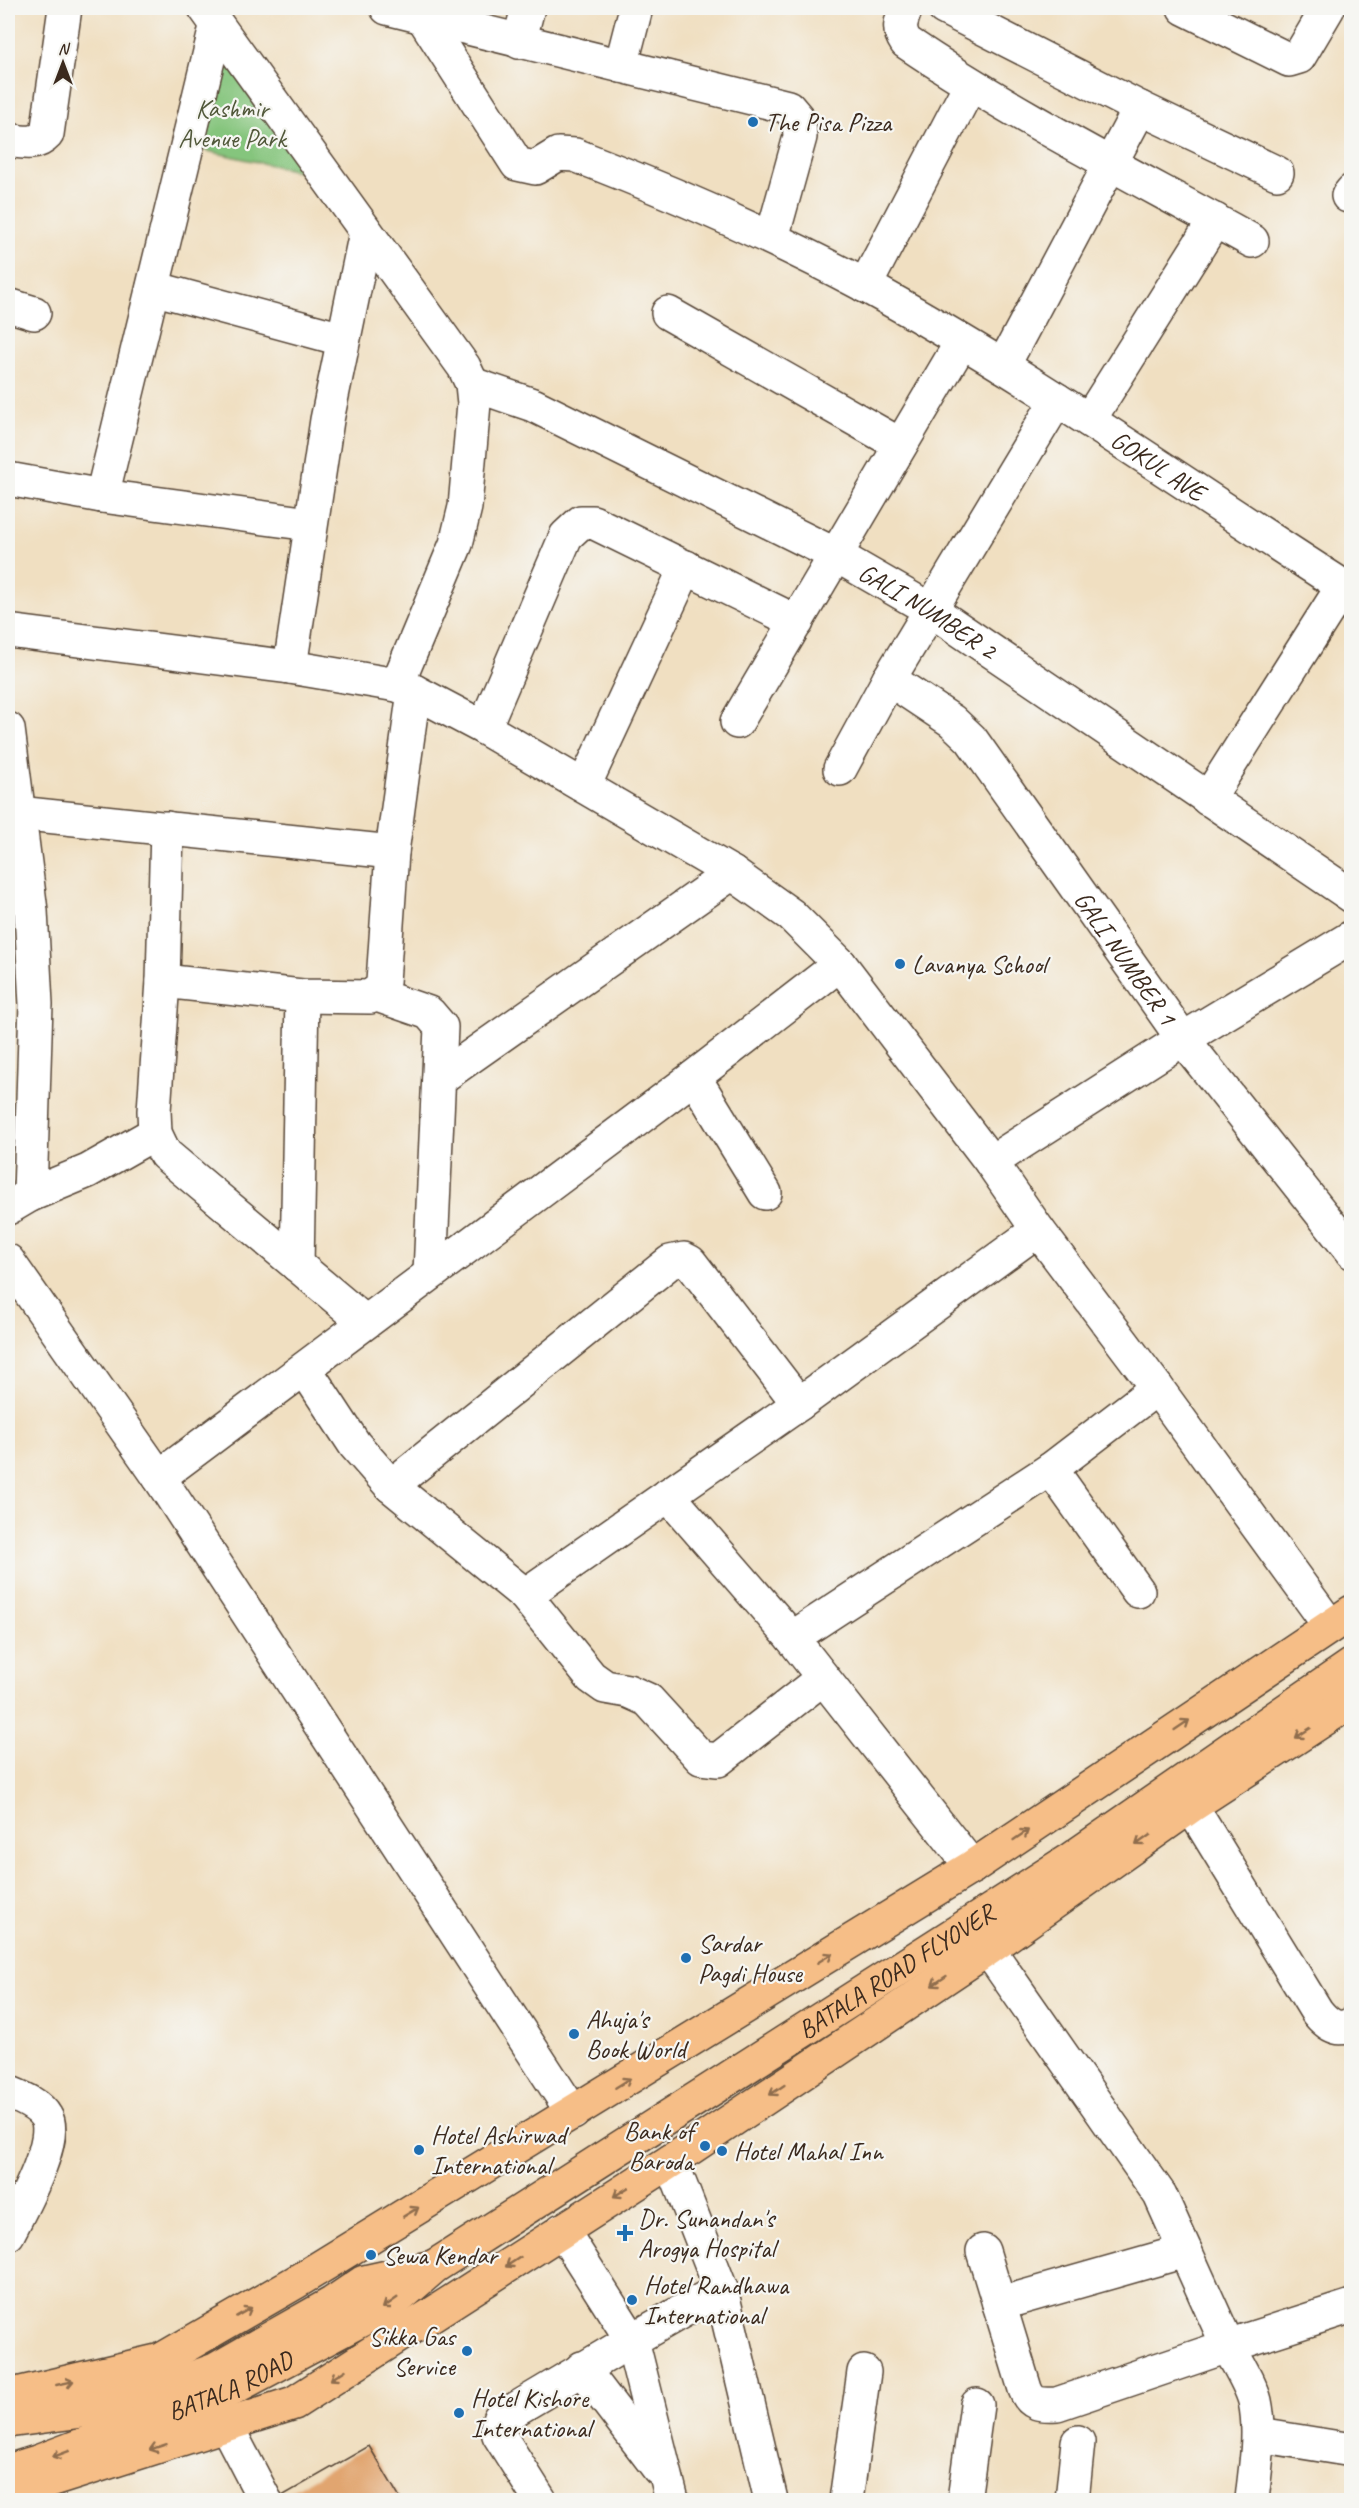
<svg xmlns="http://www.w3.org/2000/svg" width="1359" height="2508" viewBox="0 0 1359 2508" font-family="Caveat,sans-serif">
	<rect width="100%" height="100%" fill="#f6f6f2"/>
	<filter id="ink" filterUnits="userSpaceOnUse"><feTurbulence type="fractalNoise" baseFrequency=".0167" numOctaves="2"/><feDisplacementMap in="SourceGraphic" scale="12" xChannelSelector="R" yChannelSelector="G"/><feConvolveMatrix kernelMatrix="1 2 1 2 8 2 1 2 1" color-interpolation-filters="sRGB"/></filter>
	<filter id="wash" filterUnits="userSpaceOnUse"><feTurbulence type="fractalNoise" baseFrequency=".008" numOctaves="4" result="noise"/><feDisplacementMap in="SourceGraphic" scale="24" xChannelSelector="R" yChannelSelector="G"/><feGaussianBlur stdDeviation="1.35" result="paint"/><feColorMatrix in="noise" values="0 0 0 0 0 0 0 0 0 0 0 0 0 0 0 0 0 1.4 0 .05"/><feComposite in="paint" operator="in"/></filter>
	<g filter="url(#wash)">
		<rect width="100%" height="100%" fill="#f0dfc1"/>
		<!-- green -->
		<path fill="#85c57d" stroke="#60784e" stroke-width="1.5" d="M221,50L303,172L194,148Z"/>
		<g id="blocks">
			<!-- building -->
			<path fill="#e1a56f" d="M369,2446L401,2500H275Z"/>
		</g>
	</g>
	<g filter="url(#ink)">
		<use href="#blocks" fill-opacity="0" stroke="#564536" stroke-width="1.5"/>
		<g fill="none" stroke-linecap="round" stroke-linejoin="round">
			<!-- minor casing -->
			<g stroke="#564536" stroke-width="36">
				<g id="minor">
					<path d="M205,8L464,367L472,384L474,403L465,507L456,544L397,685"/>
					<path d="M387,8L788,107L799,120L800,137L772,238"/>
					<path d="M906,8C901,21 897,29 906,42C1017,117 1135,176 1252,241"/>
					<path d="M944,8L1140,108L1277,173"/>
					<path d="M1184,8L1289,60L1299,57L1328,8"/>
					<path id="s1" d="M424,19L517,164L535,168L558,154L575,155C674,193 770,235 864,285C1033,377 1190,489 1352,592"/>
					<path d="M519,42L528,8"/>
					<path d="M621,66L636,8"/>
					<path d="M8,140C22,142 36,146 47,134L65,8"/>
					<path d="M1348,196L1352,191"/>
					<path d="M865,286L970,85"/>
					<path d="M153,288L342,339"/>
					<path d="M8,305L34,313"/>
					<path d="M668,313L899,444"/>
					<path d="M1003,366L1140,108"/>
					<path id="s2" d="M472,384L533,405L834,554L931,610L1352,896"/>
					<path d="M1089,420L1215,220"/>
					<path d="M8,479L102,496L310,524"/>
					<path d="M102,496L216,27"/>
					<path d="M8,631L290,667L397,685L414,691L484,728L732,873L791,915L840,964L991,1162L1038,1230L1157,1388L1330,1626"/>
					<path d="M290,667L327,420L366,232"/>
					<path id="s3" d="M889,679L952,721L971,739L1183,1039L1352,1252"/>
					<path d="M737,722L961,343"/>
					<path d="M484,728L566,536L581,522H593L797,622"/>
					<path d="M8,729L31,911L36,1004L30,1195L8,1208"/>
					<path d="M840,769L889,679L1057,400"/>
					<path d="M584,786L686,567"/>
					<path d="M1208,799L1343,586"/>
					<path d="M8,812L392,852"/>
					<path d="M167,828L163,981L154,1111L155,1133L165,1154L365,1322"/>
					<path d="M163,981L302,996L370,997L380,989L383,982L392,852L414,691"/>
					<path d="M374,994L429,1013L441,1027L430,1273"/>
					<path d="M694,1077L765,1193"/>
					<path d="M439,1079L732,873"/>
					<path d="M991,1162L1183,1039L1352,937"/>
					<path d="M30,1195L88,1171L155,1133"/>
					<path d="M8,1261L159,1477L573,2113"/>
					<path d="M297,1265L302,996"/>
					<path d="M305,1369L355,1445L391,1486L525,1595L591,1677L605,1687L628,1691L648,1700L701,1758L718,1760L823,1678"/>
					<path d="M1051,1469L1138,1591"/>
					<path d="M159,1477L694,1077L840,964"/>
					<path d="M391,1486L670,1262L684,1259L690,1262L799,1404"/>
					<path d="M668,1495L792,1638L1051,1469L1157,1388"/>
					<path d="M525,1595L799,1404L1038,1230"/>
					<path d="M792,1638L972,1867"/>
					<path d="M1191,1806L1317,2012C1326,2023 1337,2033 1352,2024"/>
					<path d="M8,2092C20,2097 39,2104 46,2117C60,2139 19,2212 8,2234"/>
					<path d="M671,2161L721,2289L771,2500"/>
					<path d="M983,2251L1025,2389C1031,2405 1041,2405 1057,2404L1228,2346L1160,2195L988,1949"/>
					<path d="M999,2304L1185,2251"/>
					<path d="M582,2368L659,2469"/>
					<path d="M226,2425L265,2500"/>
					<path d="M1259,2435L1352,2450"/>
					<path d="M540,2500L499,2435L497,2428L499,2419L632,2340L562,2230"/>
					<path d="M672,2500L632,2340L721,2289"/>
					<path d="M846,2500L864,2372"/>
					<path d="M964,2500L977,2405"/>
					<path d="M1072,2500L1078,2442"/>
					<path d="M1252,2500C1255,2468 1262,2434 1255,2401C1250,2382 1237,2363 1228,2346L1352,2306"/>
				</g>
			</g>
			<!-- major casing -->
			<g stroke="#564536" stroke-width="36">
				<g id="major">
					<path d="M8,2396L161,2360L296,2282L972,1867L1352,1612"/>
					<path d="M8,2421L82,2411L149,2394L215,2370L333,2303L364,2282L432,2267"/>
					<path id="s4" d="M8,2471L37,2462L233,2388L391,2304L435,2266L1068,1861L1352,1665"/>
					<path d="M21,2490L294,2403L671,2161L988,1949L1191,1806L1352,1701"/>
				</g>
			</g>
			<!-- minor -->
			<use href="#minor" stroke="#fff" stroke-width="33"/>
			<!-- major -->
			<use href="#major" stroke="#f6be87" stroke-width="33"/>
		</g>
		<!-- one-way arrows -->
		<defs><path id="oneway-shaft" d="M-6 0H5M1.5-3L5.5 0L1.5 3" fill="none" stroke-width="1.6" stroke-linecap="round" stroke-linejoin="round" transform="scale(1.5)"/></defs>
		<g stroke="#8f6d4d">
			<use href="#oneway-shaft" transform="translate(1182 1725) rotate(-34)"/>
			<use href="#oneway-shaft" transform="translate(1303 1733) rotate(147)"/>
			<use href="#oneway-shaft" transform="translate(1021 1835) rotate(-34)"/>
			<use href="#oneway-shaft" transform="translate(1143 1840) rotate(145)"/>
			<use href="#oneway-shaft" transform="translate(825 1958) rotate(-32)"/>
			<use href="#oneway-shaft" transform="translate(939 1981) rotate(146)"/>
			<use href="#oneway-shaft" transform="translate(623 2083) rotate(-32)"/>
			<use href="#oneway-shaft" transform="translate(777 2090) rotate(146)"/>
			<use href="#oneway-shaft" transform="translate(621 2192) rotate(148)"/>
			<use href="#oneway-shaft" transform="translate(411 2212) rotate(-31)"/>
			<use href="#oneway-shaft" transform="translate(513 2262) rotate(147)"/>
			<use href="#oneway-shaft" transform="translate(390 2303) rotate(145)"/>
			<use href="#oneway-shaft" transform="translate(244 2312) rotate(-30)"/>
			<use href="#oneway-shaft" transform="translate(338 2375) rotate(147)"/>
			<use href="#oneway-shaft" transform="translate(65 2383) rotate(-13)"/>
			<use href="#oneway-shaft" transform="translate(158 2447) rotate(162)"/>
			<use href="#oneway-shaft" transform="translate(61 2454) rotate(159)"/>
		</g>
	</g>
	<!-- markers -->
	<g fill="#1f6fb2" stroke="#f6f6f2" stroke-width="2">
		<circle cx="753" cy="122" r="6"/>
		<circle cx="900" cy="964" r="6"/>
		<circle cx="686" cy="1958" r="6"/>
		<circle cx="574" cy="2034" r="6"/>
		<circle cx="705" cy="2146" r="6"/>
		<circle cx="419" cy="2150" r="6"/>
		<circle cx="722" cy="2151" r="6"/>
		<path d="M622 2224h6v6h6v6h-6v6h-6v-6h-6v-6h6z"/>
		<circle cx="371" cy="2255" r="6"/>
		<circle cx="632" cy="2300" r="6"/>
		<circle cx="467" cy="2351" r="6"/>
		<circle cx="459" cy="2413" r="6"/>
	</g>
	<g text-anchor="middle" stroke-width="4.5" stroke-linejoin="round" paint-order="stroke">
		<!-- park labels -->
		<g font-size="26" fill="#51583a" stroke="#f6f6f2">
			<text x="232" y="117">Kashmir<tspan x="232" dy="30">Avenue Park</tspan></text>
		</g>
		<!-- poi labels -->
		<g font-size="26" fill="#3b2a1e" stroke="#f6f6f2" text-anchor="start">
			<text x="765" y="131">The Pisa Pizza</text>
			<text x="912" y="973">Lavanya School</text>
			<text x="698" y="1952">Sardar<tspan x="698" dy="30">Pagdi House</tspan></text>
			<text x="586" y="2028">Ahuja's<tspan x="586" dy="30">Book World</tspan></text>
			<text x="693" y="2140" text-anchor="end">Bank of<tspan x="693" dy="30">Baroda</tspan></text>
			<text x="431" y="2144">Hotel Ashirwad<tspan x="431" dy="30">International</tspan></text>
			<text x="734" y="2160">Hotel Mahal Inn</text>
			<text x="638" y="2227">Dr. Sunandan's<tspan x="638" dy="30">Arogya Hospital</tspan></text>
			<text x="383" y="2264">Sewa Kendar</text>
			<text x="644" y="2294">Hotel Randhawa<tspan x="644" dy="30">International</tspan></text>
			<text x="455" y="2345" text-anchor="end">Sikka Gas<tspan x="455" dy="30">Service</tspan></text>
			<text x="471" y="2407">Hotel Kishore<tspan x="471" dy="30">International</tspan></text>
		</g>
		<!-- street labels -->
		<g font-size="26" fill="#3b2a1e" stroke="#f6f6f2">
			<text dy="9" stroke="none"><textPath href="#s1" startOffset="897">GOKUL AVE</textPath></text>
			<text dy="9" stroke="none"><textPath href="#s2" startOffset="510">GALI NUMBER 2</textPath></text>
			<text dy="9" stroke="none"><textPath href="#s3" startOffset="370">GALI NUMBER 1</textPath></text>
			<text dy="9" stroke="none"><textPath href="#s4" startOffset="1024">BATALA ROAD FLYOVER</textPath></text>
			<text dy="9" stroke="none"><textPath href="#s4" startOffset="238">BATALA ROAD</textPath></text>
		</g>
	</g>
	<!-- margin -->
	<rect width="1359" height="2508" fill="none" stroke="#f6f6f2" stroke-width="30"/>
	<!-- north arrow -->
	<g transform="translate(63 63)" stroke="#f6f6f2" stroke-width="4.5" paint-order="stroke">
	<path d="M0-4.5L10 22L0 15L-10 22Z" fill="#3b2a1e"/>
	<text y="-9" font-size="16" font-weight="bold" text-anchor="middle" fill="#3b2a1e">N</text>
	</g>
</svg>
